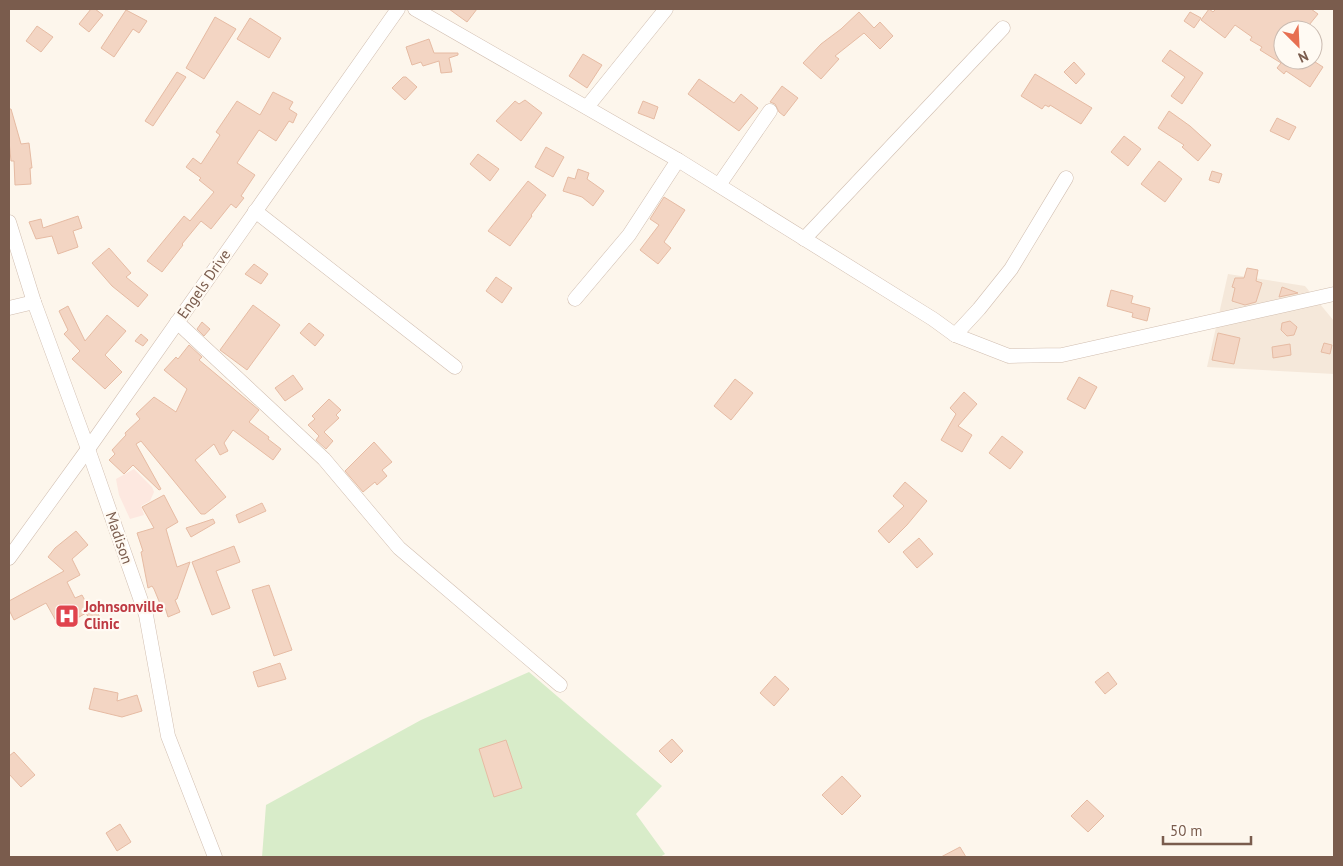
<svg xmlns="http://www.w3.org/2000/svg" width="1343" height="866" viewBox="0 0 1343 866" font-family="'PT Sans',sans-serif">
	<rect width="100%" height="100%" fill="#fdf6ec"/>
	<!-- residential -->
	<path fill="#f5e8da" d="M1228,274L1305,286L1334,321V374L1207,367Z"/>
	<!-- commercial -->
	<path fill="#fde8e0" d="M134,469L152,487L154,492L150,501L141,506L144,515L130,519L119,495L116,479Z"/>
	<!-- green -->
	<path fill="#d8ecc9" d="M529,672L662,786L636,814L665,854L660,857H262L266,805L421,720Z"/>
	<!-- building -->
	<g fill="#f3d5c3" stroke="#e6bba3">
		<path d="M91,9H95L103,15L89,32L79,24Z"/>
		<path d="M449,9H477L467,22Z"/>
		<path d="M1209,9L1213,12L1216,9H1311L1318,14L1305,30H1283V60H1312L1323,67L1310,87L1286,71L1284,74L1277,68L1281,63L1260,50L1262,47L1250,40L1252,37L1235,25L1225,38L1201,20Z"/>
		<path d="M126,10L147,21L139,33L133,29L114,57L101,48Z"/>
		<path d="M859,12L874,28L880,22L893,36L880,49L864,33L835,56L839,59L821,79L803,63L821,44L841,29Z"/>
		<path d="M1190,12L1201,18L1194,28L1184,21Z"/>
		<path d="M215,17L236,29L204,79L186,68Z"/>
		<path d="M250,18L281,38L269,58L237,39Z"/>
		<path d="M37,26L53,37L41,52L26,41Z"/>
		<path d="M429,39L434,53H458V55L449,58L452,72L441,73L439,61L423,66L421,62L412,65L406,47Z"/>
		<path d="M1170,50L1203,73L1182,104L1171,96L1185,77L1162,61Z"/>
		<path d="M583,54L602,65L587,88L569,76Z"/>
		<path d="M1074,62L1085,74L1076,84L1064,72Z"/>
		<path d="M177,72L186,77L153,126L145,121Z"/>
		<path d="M1035,74L1092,108L1081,124L1050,105L1049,107L1045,105L1042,109L1021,96Z"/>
		<path d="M403,77H406L417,87L405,100L392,88Z"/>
		<path d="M699,79L734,103L741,94L758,108L739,131L688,94Z"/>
		<path d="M782,86L798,98L784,116L779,112L775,104L770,102Z"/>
		<path d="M273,92L293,102L289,109L297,114L293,123L289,121L276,141L259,130L237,163L255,175L241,196L244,198L236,208L231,204L211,229L201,221L182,244L183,245L162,272L147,261L184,216L190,221L214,192L199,180L201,178L186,167L193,158L201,164L220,135L216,132L237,101L260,115Z"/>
		<path d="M525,100L542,113L521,141L496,121L515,101L519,104Z"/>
		<path d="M643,101L658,107L654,119L638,113Z"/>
		<path d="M9,109H11L21,144L29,143L32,168H30L31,184L15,185L14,161H11L9,141Z"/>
		<path d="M1169,111L1190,126L1211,145L1198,161L1182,147L1184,145L1158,128Z"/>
		<path d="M1277,118L1296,127L1289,140L1270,131Z"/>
		<path d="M1124,136L1141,149L1128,166L1111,152Z"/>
		<path d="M546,147L564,157L553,177L535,167Z"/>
		<path d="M478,154L499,169L490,181L470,164Z"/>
		<path d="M1159,161L1182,179L1165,202L1141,184Z"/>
		<path d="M578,169L589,173L587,179L604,191L593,206L582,197L563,191L568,177L575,179Z"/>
		<path d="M1212,171L1222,174L1219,183L1209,180Z"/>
		<path d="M528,181L546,195L531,215L532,216L510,246L488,231Z"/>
		<path d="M664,197L685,210L664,242L671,248L658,264L640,250L659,225L650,219Z"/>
		<path d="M78,216L82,228L73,231L78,247L58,254L52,236L36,239L29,222L41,219L43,228Z"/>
		<path d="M109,248L131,273L126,277L148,295L138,307L112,286L92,263Z"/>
		<path d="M254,264L268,274L261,284L245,274Z"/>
		<path d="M1247,268L1258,270L1256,281L1262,283L1256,302L1245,305L1232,301L1235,288L1232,287L1235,278H1244Z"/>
		<path d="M496,277L512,288L502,303L486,291Z"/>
		<path d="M1282,287L1298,293L1279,297Z"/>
		<path d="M1111,290L1133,296L1131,303L1150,308L1147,321L1132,317L1133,313L1107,306Z"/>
		<path d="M253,305L280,325L247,370L220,350Z"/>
		<path d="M68,306L85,341L107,315L126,331L105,355L122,372L105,389L72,359L80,351L64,334L68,330L59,311Z"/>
		<path d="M1290,321L1297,327L1294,335L1287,336L1281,330L1282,323Z"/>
		<path d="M202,322L210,329L204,336L197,329Z"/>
		<path d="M309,323L324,335L315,346L300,333Z"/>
		<path d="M1218,333L1240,338L1234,364L1212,360Z"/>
		<path d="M141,334L148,340L143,346L135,341Z"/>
		<path d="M1324,343L1332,345L1330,354L1321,352Z"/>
		<path d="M1290,344L1291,355L1273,358L1272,347Z"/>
		<path d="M189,345L202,357L199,360L259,410L249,422L269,437L268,439L281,449L273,460L233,430L224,443L228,451L220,455L214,444L195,460L226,497L205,514H201L141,441L136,444L161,489L159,490L133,465L124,474L109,460L115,454L112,450L126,435L125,433L140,419L136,414L154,397L176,412L187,389L164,370L176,357L178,359Z"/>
		<path d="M293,375L303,389L285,401L275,388Z"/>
		<path d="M1079,377L1097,387L1085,409L1067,399Z"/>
		<path d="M735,379L753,393L731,420L714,406Z"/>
		<path d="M964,392L977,404L958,426L972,435L962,452L941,440L956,414L950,408Z"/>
		<path d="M329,399L341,410L336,415L339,418L324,432L333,441L326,449L316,440L319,436L308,425L315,419L312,416Z"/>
		<path d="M1002,436L1023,452L1010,469L989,453Z"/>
		<path d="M374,442L392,462L382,470L387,476L377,485L375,482L363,492L345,471Z"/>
		<path d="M905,482L927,501L907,525L889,543L878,531L904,506L893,496Z"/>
		<path d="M164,495L178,522L166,529L177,567L190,562L177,599L175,600L180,612L168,617L164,604L161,606L154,589L152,586L148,588L141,552L143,551L137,533L154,528L142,507Z"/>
		<path d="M262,503L266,511L239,523L236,515Z"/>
		<path d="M213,519L215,523L191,537L186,528Z"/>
		<path d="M76,531L88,545L72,559L80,575L67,582L75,598L82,595L89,608L95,606L100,618L91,622L86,613L60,628L46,603L14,620L9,610V601L64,571L48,557L55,548Z"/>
		<path d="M919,538L933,554L917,568L903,552Z"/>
		<path d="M234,546L240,562L216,571L230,608L212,615L192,562Z"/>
		<path d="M269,585L292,650L274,656L252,590Z"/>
		<path d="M280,663L286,679L258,687L253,672Z"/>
		<path d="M1108,672L1117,684L1105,694L1095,682Z"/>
		<path d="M775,676L789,689L774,706L760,693Z"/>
		<path d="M94,688L118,693L117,701L137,695L142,711L122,717L89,709Z"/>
		<path d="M672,739L683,751L671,763L659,751Z"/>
		<path d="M506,740L522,788L494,797L479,749Z"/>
		<path d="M14,752L35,775L21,787L9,774V756Z"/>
		<path d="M842,776L861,796L842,815L822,795Z"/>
		<path d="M1087,800L1104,816L1088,832L1071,816Z"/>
		<path d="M120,824L131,842L117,851L106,833Z"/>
		<path d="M960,847L966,857H941Z"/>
	</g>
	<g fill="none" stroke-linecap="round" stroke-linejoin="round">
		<!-- minor casing -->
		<g stroke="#d1beb0" stroke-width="15">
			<g id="minor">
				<path d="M415,9L678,160L933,319L955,335L1009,356L1062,355L1334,294"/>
				<path d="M587,107L666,9"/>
				<path d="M719,185L770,111"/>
				<path d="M255,211L455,367"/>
				<path d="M9,222L34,302L88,449L146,615L168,736L215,857"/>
				<path d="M804,239L1003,28"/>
				<path d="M575,299L629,235L678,160"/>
				<path d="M9,308L34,302"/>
				<path d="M177,322L324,459L399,548L560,685"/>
				<path d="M955,335L979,309L1011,269L1066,178"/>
				<path d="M9,558L88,449L398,9"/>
			</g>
		</g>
		<!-- minor -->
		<use href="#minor" stroke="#fff" stroke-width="14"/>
	</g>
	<!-- icons -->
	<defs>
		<g id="hospital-square" transform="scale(1.25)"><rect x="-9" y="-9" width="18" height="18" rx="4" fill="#e0444e" stroke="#fffaf3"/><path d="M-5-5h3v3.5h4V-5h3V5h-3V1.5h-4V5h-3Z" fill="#fff"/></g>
	</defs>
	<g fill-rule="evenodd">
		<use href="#hospital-square" x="67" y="616"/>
	</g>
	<g text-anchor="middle" stroke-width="4.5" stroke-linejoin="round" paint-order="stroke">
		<!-- street labels -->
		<g font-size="15" fill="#7a5c4d" stroke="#fffaf3">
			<text transform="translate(204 284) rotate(-55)" y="5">Engels Drive</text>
			<text transform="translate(119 538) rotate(71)" y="5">Madison</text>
		</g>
		<!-- health labels -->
		<g font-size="15" font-weight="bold" fill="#be3a42" stroke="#fffaf3" text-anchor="start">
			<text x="84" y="612">Johnsonville<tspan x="84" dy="17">Clinic</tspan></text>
		</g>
	</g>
	<!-- border -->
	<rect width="1343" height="866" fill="none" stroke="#7a5c4d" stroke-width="20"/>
	<!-- north arrow -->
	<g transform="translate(1298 45) rotate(156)"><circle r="24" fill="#fffaf3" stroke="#cabbb1"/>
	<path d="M0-4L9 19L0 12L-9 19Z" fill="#e76f51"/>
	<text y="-8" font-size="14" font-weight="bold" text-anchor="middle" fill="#7a5c4d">N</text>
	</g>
	<!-- scale -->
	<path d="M1163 836v8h88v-8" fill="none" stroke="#7a5c4d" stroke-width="2.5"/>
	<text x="1170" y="836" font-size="15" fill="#7a5c4d" stroke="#fffaf3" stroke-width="4" paint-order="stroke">50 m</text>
</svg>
